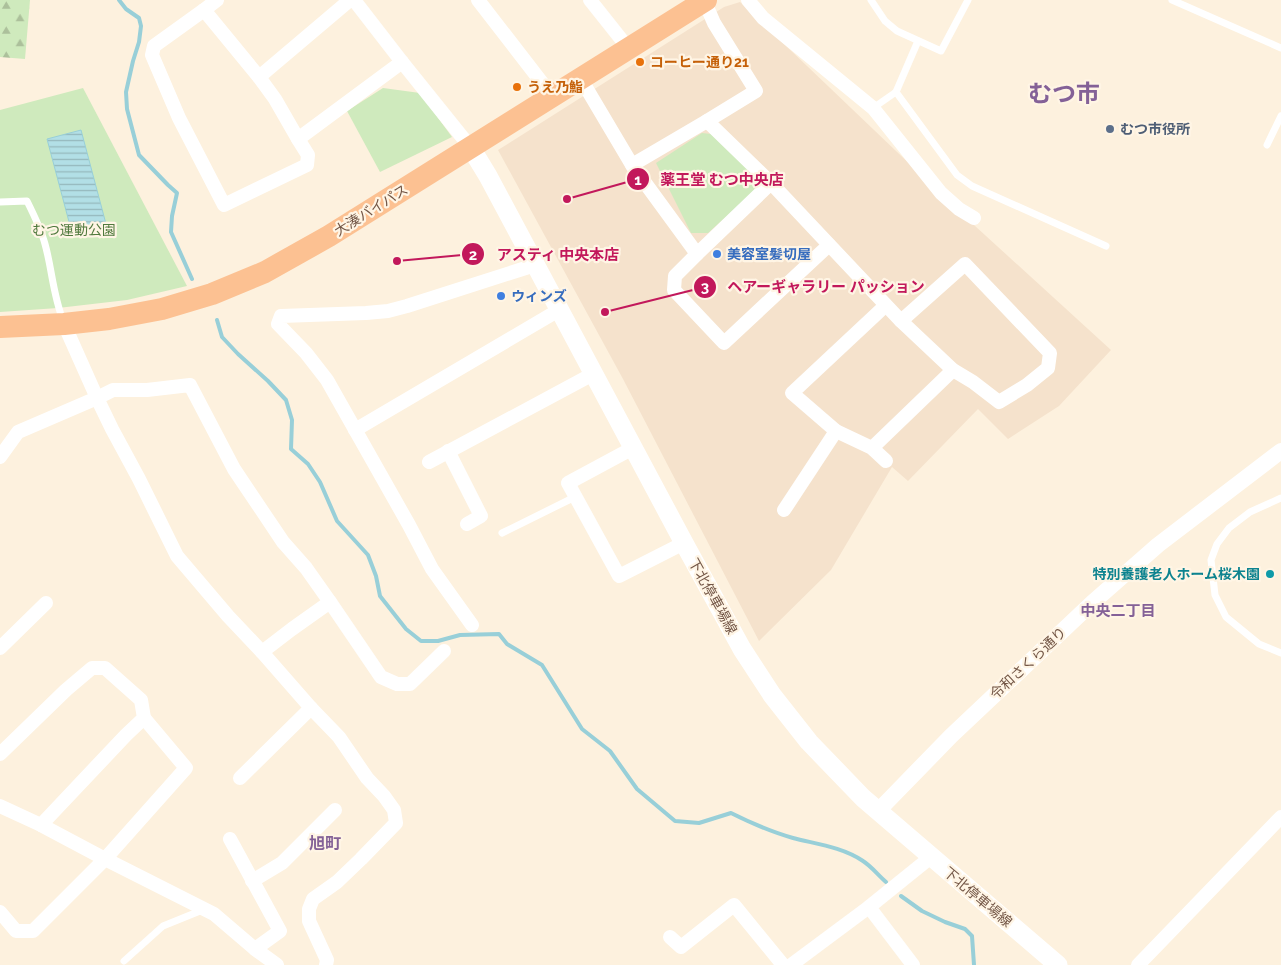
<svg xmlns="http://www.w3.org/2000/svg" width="1281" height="965" viewBox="0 0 1281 965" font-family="Raleway,'Noto Sans JP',sans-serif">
	<defs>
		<pattern id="forest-firs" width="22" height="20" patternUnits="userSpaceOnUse" patternTransform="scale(1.25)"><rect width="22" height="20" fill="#cfeabd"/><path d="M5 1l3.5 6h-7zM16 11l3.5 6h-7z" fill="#acc09b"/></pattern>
		<pattern id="water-rules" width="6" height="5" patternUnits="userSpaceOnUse" patternTransform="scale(1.25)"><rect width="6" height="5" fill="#b2dfe6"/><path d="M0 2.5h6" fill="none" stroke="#95b8bc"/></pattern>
	</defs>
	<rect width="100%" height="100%" fill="#fdf1de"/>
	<!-- residential -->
	<path fill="#f5e2cc" d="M740,2L963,215L1111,350L1059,406L1008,439L978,409L908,481L892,467L831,570L759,641L623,379L498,150L724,7Z"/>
	<!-- forest -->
	<path fill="url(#forest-firs)" d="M0,0H30L25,59L0,57Z"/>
	<!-- park -->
	<g fill="#cfeabd">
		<path d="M83,88L187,286L127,300L58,308L0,312V110Z"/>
		<path d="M383,88L420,93L452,137L380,172L347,111Z"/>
		<path d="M702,133L711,134L756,177V190L708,233H691L656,163Z"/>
	</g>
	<!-- water -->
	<path fill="url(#water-rules)" stroke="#98cfd8" d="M81,130L106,224L72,233L47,139Z"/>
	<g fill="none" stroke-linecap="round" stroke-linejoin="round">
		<!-- stream -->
		<g stroke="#98cfd8" stroke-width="4">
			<path d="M119,0L126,9L139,18L141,26L139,42L133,61L126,92L127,109L139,155L168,185L177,193L172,216L171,232L192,279"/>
			<path d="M217,320L222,337L238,354L268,381L286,400L292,420L291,449L308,464L320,482L337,521L368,555L376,576L380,596L406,629L421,641H438L460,635L499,634L507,644L542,665L582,729L610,751L637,789L675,821L699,823L731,813C751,823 771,832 793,838C816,844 842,847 863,861C871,866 878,875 886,882"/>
			<path d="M901,896L922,911L945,922L965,929L972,936L974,965"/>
		</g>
		<!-- service -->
		<g stroke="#fff" stroke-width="7">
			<path d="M871,0L885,21L897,31L941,51L968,0"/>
			<path d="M1172,0L1281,48"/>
			<path d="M896,92L957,175L972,186L1106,246"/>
			<path d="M873,108L896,92L918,41"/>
			<path d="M1267,145L1281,116"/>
			<path d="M0,202L27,201C34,215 41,229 45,244C52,269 53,295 63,320"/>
			<path d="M1281,498L1250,512L1229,528L1217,544L1211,560L1215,595L1226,617L1259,644L1281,653"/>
			<path d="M502,533L575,497"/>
			<path d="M124,961L163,926L205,909"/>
		</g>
		<!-- minor -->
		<g stroke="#fff" stroke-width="14">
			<path d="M217,0L204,10L154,46L152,55L179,118L224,205L307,165L308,155L298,139L402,62"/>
			<path d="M354,0L402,62L471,148"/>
			<path d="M478,0L553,97"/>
			<path d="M590,0L629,49"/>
			<path d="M704,0L714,23L756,91L707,121L771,183L901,321"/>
			<path d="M748,0L763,18L873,108L941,193L959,209L974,218"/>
			<path d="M204,10L259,77L275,99L298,139"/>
			<path d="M259,77L350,0"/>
			<path d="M581,79L632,165L697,254L675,276L674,290L724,343L829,245"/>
			<path d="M632,165L707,121"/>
			<path d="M697,254L771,183"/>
			<path d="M965,264L1050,353L1048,368L1027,385L999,402L973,382L953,370L901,321Z"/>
			<path d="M885,306L792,393L836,431L872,448L886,461"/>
			<path d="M190,385L234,469L283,542L306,568L330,602L292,629L262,652L228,616L177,556L139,479L112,429L97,398L113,390H147Z"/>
			<path d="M355,430L559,310"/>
			<path d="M633,448L568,483L619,576L684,543"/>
			<path d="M872,448L953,370"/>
			<path d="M448,451L481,516L467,524"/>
			<path d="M0,457L18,432L97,398L64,324"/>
			<path d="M429,462L593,374"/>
			<path d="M784,510L836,431"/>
			<path d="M330,602L381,677L397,684H410L444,651"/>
			<path d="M472,625L432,569L409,525L327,380L306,353L278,324L281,316L366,313L388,311L407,306L535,265"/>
			<path d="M0,648L46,603"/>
			<path d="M262,652L311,708L339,737L367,778L384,796L394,810L396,823L361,859L337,882L313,899L309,909V921L327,960L326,965"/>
			<path d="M0,754L66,690L92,668H105L141,700L144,718L126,735L41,825"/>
			<path d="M240,778L311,708"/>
			<path d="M0,806L41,825L105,859L214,914L255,949L277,965"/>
			<path d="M230,839L280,931L255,949"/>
			<path d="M252,881L282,863L335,810"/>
			<path d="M869,907L913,965"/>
			<path d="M0,912L16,931H33L105,859L186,768L144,718"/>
			<path d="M670,937L681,947L734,905L783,965"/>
			<path d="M791,965L869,907L931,857"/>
			<path d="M1138,965L1281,817"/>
		</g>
		<!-- tertiary -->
		<path stroke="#fff" stroke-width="16" d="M878,811L951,736L1092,603L1158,545L1281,451"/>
		<!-- secondary -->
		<path stroke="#fff" stroke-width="19" d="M471,148L488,176L684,543L742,649L772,695L809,742L863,798L1058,965"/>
		<!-- trunk -->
		<path stroke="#fcc192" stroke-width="22" d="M0,327L64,324L109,319L162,309L212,294L265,272L329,236L706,0"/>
	</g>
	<!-- markers -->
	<g fill="#e8710a" stroke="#fff5e5" stroke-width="2">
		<circle cx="640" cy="62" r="5"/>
		<circle cx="517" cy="87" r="5"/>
	</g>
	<circle fill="#5c6f8a" stroke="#fff5e5" stroke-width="2" cx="1110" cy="129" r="5"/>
	<g fill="#3f7fe0" stroke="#fff5e5" stroke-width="2">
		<circle cx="717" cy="254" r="5"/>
		<circle cx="501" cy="296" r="5"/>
	</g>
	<circle fill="#0f9aa8" stroke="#fff5e5" stroke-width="2" cx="1270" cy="574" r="5"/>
	<g text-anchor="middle" stroke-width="4.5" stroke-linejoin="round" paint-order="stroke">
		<!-- food labels -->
		<g font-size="14" font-weight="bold" fill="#c56008" stroke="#fff5e5" text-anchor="start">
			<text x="650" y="67">コーヒー通り21</text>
			<text x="527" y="92">うえ乃鮨</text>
		</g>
		<!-- service labels -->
		<g font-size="14" font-weight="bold" fill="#4e5e75" stroke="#fff5e5" text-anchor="start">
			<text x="1120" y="134">むつ市役所</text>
		</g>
		<!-- street labels -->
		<g font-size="14" fill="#735646" stroke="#fff5e5">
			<text transform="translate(371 210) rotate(-32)" y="5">大湊バイパス</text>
			<text transform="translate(713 596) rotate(61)" y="5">下北停車場線</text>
			<text transform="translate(1028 663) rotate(-43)" y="5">令和さくら通り</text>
			<text transform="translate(978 897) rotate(40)" y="5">下北停車場線</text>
		</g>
		<!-- park labels -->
		<g font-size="14" fill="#50793d" stroke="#fff5e5">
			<text x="74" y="235">むつ運動公園</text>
		</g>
		<!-- shop labels -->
		<g font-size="14" font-weight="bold" fill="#366cbe" stroke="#fff5e5" text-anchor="start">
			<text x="727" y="259">美容室髪切屋</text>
			<text x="511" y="301">ウィンズ</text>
		</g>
		<!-- culture labels -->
		<g font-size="14" font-weight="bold" fill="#0d838f" stroke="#fff5e5" text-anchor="end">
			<text x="1260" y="579">特別養護老人ホーム桜木園</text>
		</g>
		<!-- neighbourhood labels -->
		<g font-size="15" font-weight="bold" fill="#846197" stroke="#fff5e5">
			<text x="1118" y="616">中央二丁目</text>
		</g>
		<!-- quarter labels -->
		<g font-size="16" font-weight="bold" fill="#846197" stroke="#fff5e5">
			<text x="325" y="849">旭町</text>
		</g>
		<!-- town labels -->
		<g font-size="24" font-weight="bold" fill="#846197" stroke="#fff5e5">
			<text x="1064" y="102">むつ市</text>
		</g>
	</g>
	<!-- callouts -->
	<path fill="none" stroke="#c2185b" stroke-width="2" d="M567 199L638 179M397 261L473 254M605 312L705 287"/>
	<g fill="#c2185b" stroke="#fff5e5" stroke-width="2">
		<circle cx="567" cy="199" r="5"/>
		<circle cx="397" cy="261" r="5"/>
		<circle cx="605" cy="312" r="5"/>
		<circle cx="638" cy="179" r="12"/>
		<circle cx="473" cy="254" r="12"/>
		<circle cx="705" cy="287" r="12"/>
	</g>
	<g font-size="15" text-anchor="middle" font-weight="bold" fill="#fff">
		<text x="638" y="185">1</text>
		<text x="473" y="260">2</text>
		<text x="705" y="292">3</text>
	</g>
	<g font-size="15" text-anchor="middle" font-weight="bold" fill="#c2185b" stroke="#fff5e5" stroke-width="4.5" stroke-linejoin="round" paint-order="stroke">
		<text x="722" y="185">薬王堂 むつ中央店</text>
		<text x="558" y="260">アスティ 中央本店</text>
		<text x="826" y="292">ヘアーギャラリー パッション</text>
	</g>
</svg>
